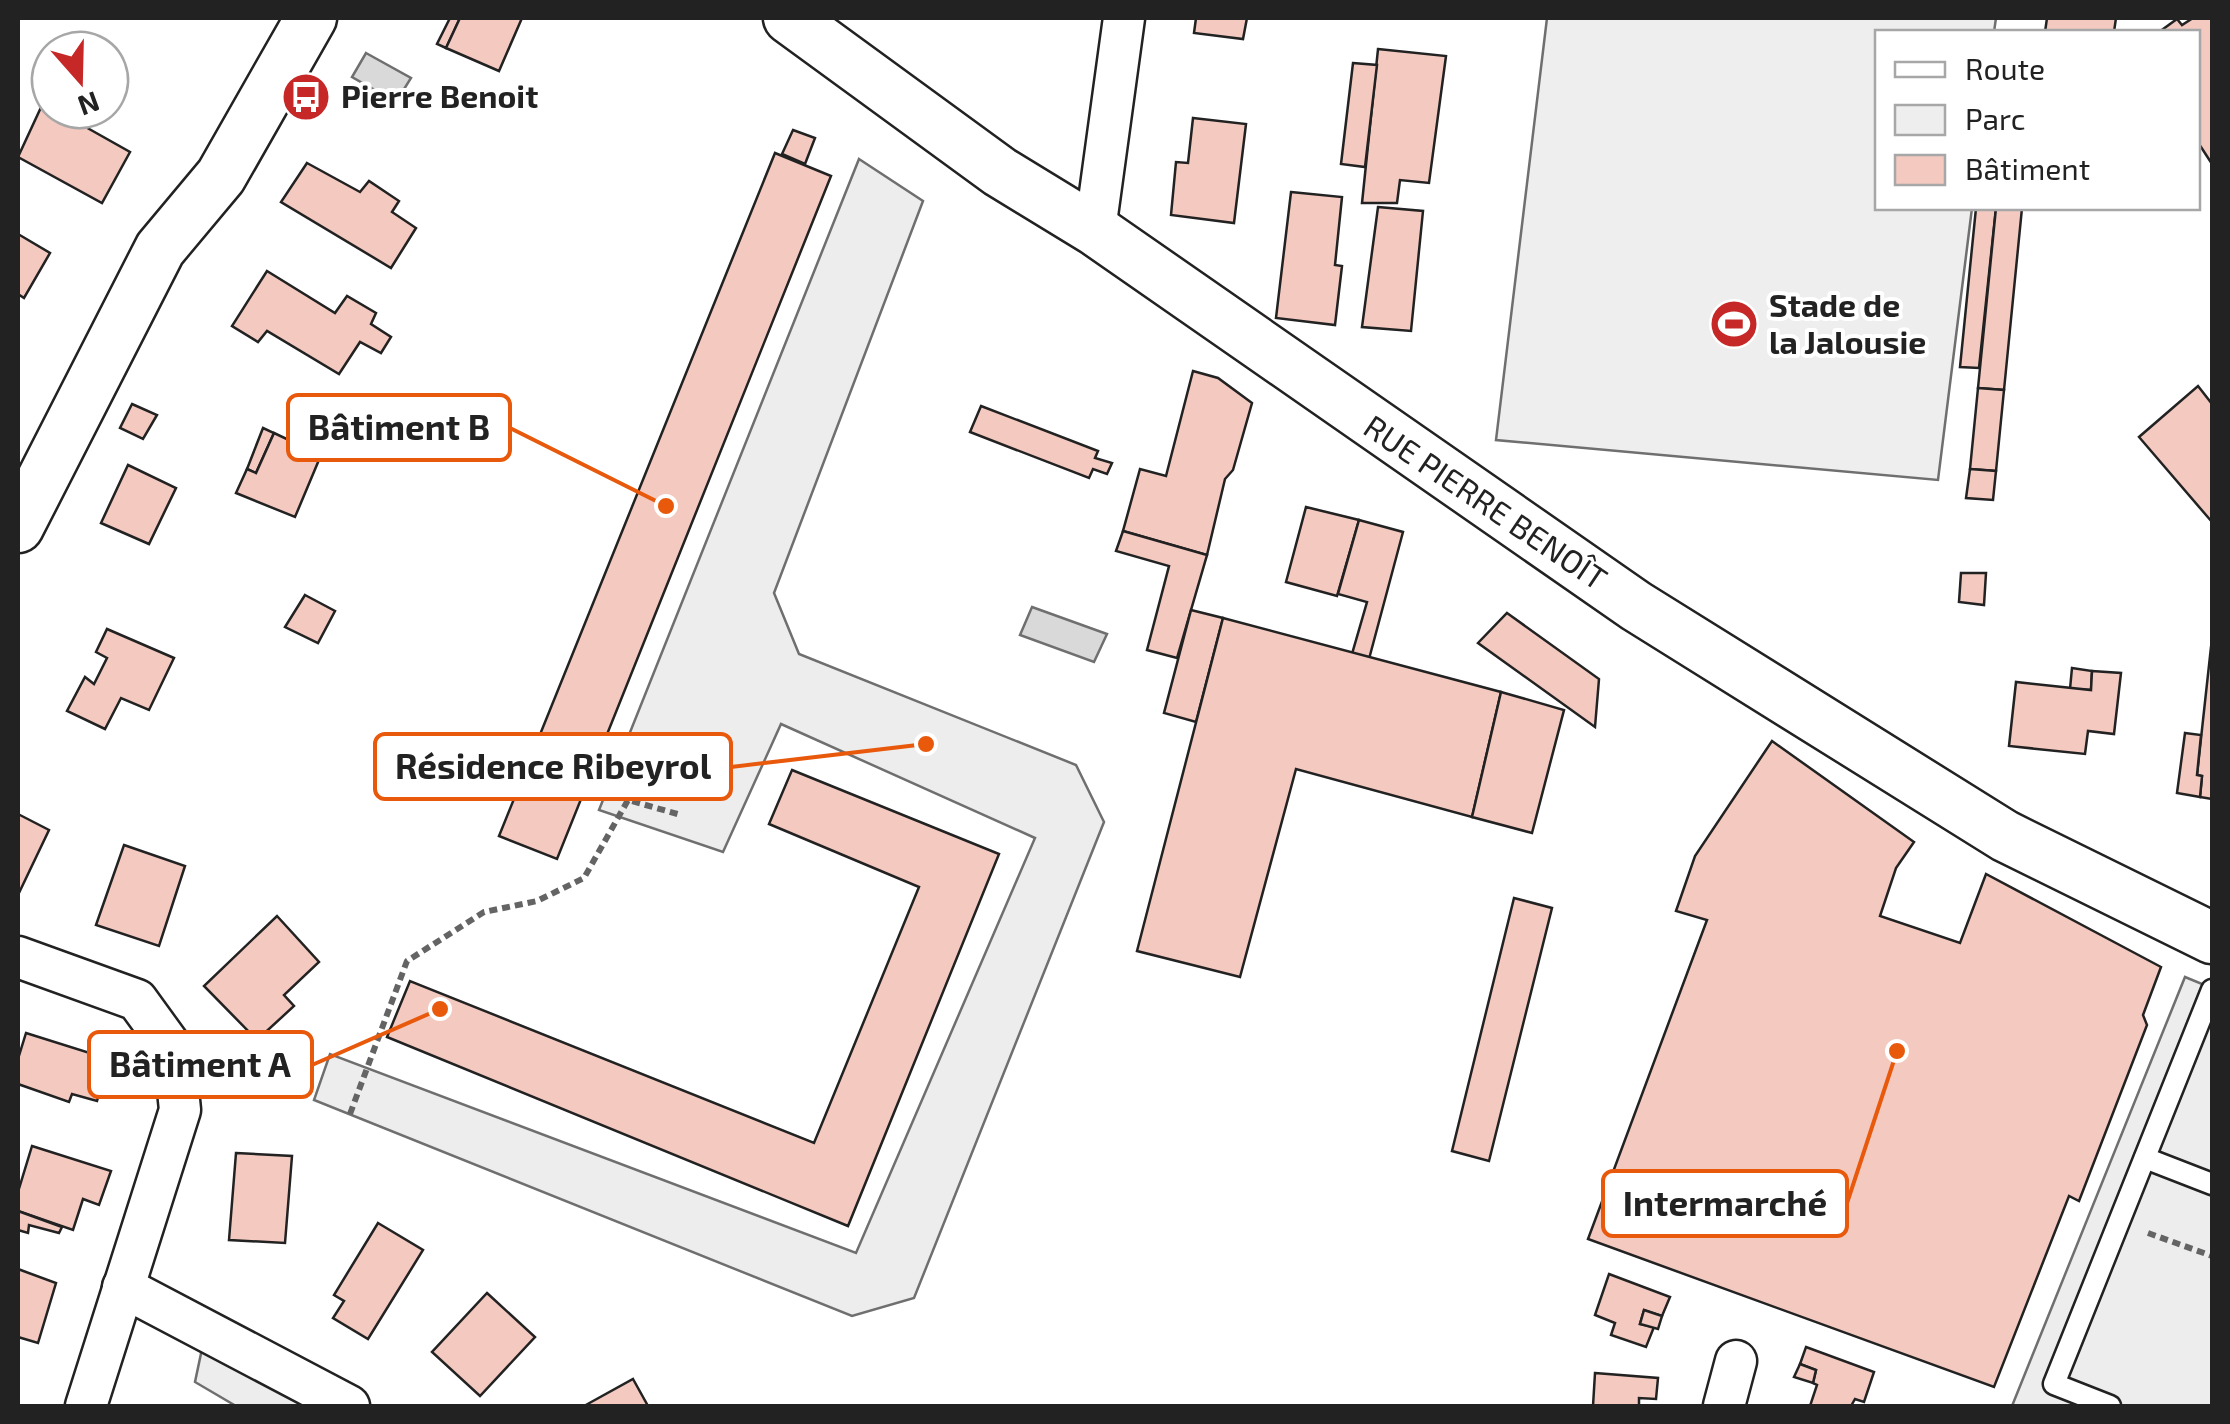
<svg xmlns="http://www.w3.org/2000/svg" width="2230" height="1424" viewBox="0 0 2230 1424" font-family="'Exo 2',sans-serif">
	<rect width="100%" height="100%" fill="#fff"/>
	<!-- green -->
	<path fill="#eee" stroke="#6f6f6f" stroke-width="2.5" d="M1547,18H1996L1994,32H1878V208H1972L1938,480L1496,440Z"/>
	<!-- parking -->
	<g fill="#ededed" stroke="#6f6f6f" stroke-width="2.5">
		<path d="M859,159L923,201L774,593L799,654L1076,765L1104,822L914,1298L852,1316L314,1100L330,1054L856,1253L1035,838L781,724L723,852L599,810Z"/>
		<path d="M2185,977L2212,988V1406H2012Z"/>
		<path d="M206,1330L349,1406H236L195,1382Z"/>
	</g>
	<!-- water -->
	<g fill="#d9d9d9" stroke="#6f6f6f" stroke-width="2.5">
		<path d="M366,53L411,78L396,102L352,77Z"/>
		<path d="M1032,607L1107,634L1094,662L1020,635Z"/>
	</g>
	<!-- building -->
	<g fill="#f3c9c0" stroke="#222" stroke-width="2.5">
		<path d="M450,18H460L446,48L437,44Z"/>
		<path d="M460,18H522L499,71L446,48Z"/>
		<path d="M1196,18H1247L1243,39L1194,33Z"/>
		<path d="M2047,18H2116L2114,32H2045Z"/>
		<path d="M2193,18H2212V164L2201,147L2198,150V32H2159L2177,19L2182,25Z"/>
		<path d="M1378,49L1446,56L1429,183L1400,180L1397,203H1362Z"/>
		<path d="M1353,63L1377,65L1365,167L1341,164Z"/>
		<path d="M43,103L130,152L102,203L18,157Z"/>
		<path d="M1193,118L1246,124L1234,223L1171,215L1176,162L1188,163Z"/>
		<path d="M793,130L815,138L805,164L782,154Z"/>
		<path d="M775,153L831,176L557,859L499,836Z"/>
		<path d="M307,163L360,192L369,181L399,201L392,212L416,228L391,268L281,202Z"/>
		<path d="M1291,192L1342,197L1335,265L1342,266L1335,325L1276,318Z"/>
		<path d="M1378,207L1423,211L1411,331L1362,327Z"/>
		<path d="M1976,208H1996L1979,368L1960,367Z"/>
		<path d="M1996,208H2022L2004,390L1978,388Z"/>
		<path d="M18,234L50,253L24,298L18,294Z"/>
		<path d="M267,271L335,313L347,296L376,313L371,324L391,337L381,353L360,342L339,374L267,331L258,342L232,326Z"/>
		<path d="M1193,371L1218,378L1252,403L1233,470L1225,479L1207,555L1123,531L1140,469L1166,476Z"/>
		<path d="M2198,386L2212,404V522L2139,437Z"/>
		<path d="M1978,388L2004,390L1996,471L1970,469Z"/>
		<path d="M132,404L157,415L143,439L120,428Z"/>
		<path d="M981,406L1098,451L1095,458L1112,463L1107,474L1093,469L1089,478L970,432Z"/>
		<path d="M263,428L274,433L256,473L247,469Z"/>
		<path d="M274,433L321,455L295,517L236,493L247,469L256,473Z"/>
		<path d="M128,465L176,488L149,544L101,523Z"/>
		<path d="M1970,469L1996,471L1993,500L1966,498Z"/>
		<path d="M1306,507L1359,520L1337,596L1286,582Z"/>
		<path d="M1359,520L1403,532L1369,659L1352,654L1367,602L1338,594Z"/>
		<path d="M1123,531L1207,555L1177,658L1147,650L1169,566L1116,551Z"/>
		<path d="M1961,573H1986L1984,605L1959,602Z"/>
		<path d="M305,595L335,611L318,643L285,627Z"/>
		<path d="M1191,610L1223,618L1196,722L1164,713Z"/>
		<path d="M1507,613L1599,679L1595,727L1478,643Z"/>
		<path d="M1223,618L1501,692L1472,817L1296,769L1240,977L1137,951Z"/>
		<path d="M107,629L174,658L149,710L121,698L105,729L67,711L85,677L94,684L107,658L96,652Z"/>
		<path d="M2211,647H2212V799L2200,797L2202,776L2197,775Z"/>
		<path d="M2072,668L2092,671L2091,690L2070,689Z"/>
		<path d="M2092,671L2121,673L2114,734L2088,731L2085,754L2009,746L2016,682L2091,690Z"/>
		<path d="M1501,692L1564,710L1532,833L1472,817Z"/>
		<path d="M2185,733L2201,735L2197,775L2202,776L2200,797L2177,793Z"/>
		<path d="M1772,741L1914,842L1896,868L1880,916L1960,943L1986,874L2161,967L2143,1015L2147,1025L2079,1201L2069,1196L1994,1387L1588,1239L1707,920L1676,911L1695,856Z"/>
		<path d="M792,770L999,854L848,1226L387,1037L410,981L814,1143L919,887L769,824Z"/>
		<path d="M18,814L49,830L18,895Z"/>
		<path d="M124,845L185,866L159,946L96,925Z"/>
		<path d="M1514,898L1552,908L1489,1161L1452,1151Z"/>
		<path d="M277,916L319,962L284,995L294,1006L257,1040L204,986Z"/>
		<path d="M26,1033L109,1059L97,1101L72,1094L69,1102L18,1084V1059Z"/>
		<path d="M32,1146L111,1171L99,1205L83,1199L73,1230L18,1211V1192Z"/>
		<path d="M236,1153L292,1156L285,1243L229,1240Z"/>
		<path d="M18,1211L62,1227L59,1233L29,1225L28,1233L18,1230Z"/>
		<path d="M378,1223L423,1250L368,1339L333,1318L344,1301L334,1295Z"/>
		<path d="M18,1269L56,1283L38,1343L18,1337Z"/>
		<path d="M1609,1274L1670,1297L1662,1316L1644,1310L1640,1324L1654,1327L1646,1347L1611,1335L1615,1323L1595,1315Z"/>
		<path d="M487,1293L535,1337L480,1396L432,1352Z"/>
		<path d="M1644,1310L1662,1316L1658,1329L1640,1324Z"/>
		<path d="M1806,1347L1874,1372L1864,1402L1855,1399L1851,1406H1810L1817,1385L1813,1383L1816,1370L1800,1364Z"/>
		<path d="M1800,1364L1816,1370L1813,1383L1794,1377Z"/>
		<path d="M1595,1373L1658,1378L1656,1399L1639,1398V1406H1593Z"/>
		<path d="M633,1379L648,1406H584Z"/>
	</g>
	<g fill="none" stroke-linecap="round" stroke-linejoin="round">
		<!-- service casing -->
		<g stroke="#222" stroke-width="25">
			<g id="service">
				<path d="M2145,1158L2212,1184"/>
				<path d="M2110,1406L2054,1384L2212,990"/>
			</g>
		</g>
		<!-- minor casing -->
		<g stroke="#222" stroke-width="45">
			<g id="minor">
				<path d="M1095,230L1124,18"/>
				<path d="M18,957L137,1000L174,1051L180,1110L86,1406"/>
				<path d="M123,1287L349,1406"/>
				<path d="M1724,1406L1736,1361"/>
			</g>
		</g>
		<!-- tertiary casing -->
		<g stroke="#222" stroke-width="55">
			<g id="tertiary">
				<path d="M789,18L1000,172L1095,230L1636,606L2005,836L2212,938"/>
				<path d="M18,527L160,249L221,176L311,18"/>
			</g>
		</g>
		<!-- path -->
		<g stroke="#646464" stroke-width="6" stroke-dasharray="8 5" stroke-linecap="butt">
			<path d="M350,1114L407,961L484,912L537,901L584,878L628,800L681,815"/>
			<path d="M2148,1233L2212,1256"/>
		</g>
		<!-- service -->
		<use href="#service" stroke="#fff" stroke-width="20"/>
		<!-- minor -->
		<use href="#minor" stroke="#fff" stroke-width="40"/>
		<!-- tertiary -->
		<use href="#tertiary" stroke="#fff" stroke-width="50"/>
	</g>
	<!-- icons -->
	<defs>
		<g id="bus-disc" transform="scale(2.5)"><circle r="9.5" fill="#c62828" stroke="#fff"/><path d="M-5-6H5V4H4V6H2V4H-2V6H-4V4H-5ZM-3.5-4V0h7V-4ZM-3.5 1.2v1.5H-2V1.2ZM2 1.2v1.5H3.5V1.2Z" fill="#fff"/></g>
		<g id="stadium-disc" transform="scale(2.5)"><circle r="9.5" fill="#c62828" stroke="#fff"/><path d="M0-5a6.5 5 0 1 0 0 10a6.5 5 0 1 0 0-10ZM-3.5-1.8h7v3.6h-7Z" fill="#fff"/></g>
	</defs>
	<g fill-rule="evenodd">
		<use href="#bus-disc" x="306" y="97"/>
		<use href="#stadium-disc" x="1734" y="324"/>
	</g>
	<g text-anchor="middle" stroke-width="8" stroke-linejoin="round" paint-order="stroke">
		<!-- poi labels -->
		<g font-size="32" font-weight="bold" fill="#222" stroke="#fff" text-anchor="start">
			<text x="341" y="108">Pierre Benoit</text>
			<text x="1769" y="317">Stade de<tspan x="1769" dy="37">la Jalousie</tspan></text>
		</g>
		<!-- street labels -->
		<g font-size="32" fill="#222" stroke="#fff">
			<text transform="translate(1485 503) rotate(34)" y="11">RUE PIERRE BENOÎT</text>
		</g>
	</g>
	<!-- callouts -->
	<path fill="none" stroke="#e8590c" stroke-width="4" d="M666 506L510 428M926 744L731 767M440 1009L312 1065M1897 1051L1847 1203"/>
	<g fill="#e8590c" stroke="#fff" stroke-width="4">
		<circle cx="666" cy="506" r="10"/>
		<circle cx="926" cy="744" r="10"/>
		<circle cx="440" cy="1009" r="10"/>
		<circle cx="1897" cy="1051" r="10"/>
	</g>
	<g fill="#fff" stroke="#e8590c" stroke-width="4">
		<rect x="288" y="395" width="222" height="65" rx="10"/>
		<rect x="375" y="734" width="356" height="65" rx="10"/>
		<rect x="89" y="1032" width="223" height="65" rx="10"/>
		<rect x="1603" y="1171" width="244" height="65" rx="10"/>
	</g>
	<g font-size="35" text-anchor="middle" font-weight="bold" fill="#222">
		<text x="399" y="440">Bâtiment B</text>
		<text x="553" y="779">Résidence Ribeyrol</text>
		<text x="200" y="1077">Bâtiment A</text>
		<text x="1725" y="1216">Intermarché</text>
	</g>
	<!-- border -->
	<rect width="2230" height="1424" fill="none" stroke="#222222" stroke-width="40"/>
	<!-- legend -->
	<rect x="1875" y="30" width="325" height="180" fill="#ffffff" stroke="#a7a7a7" stroke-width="2.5"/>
	<rect x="1895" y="62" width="50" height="15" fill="#ffffff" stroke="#a7a7a7" stroke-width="2.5"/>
	<text x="1965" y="80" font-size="30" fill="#222222">Route</text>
	<rect x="1895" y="105" width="50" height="30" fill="#eeeeee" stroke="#a7a7a7" stroke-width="2.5"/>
	<text x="1965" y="130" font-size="30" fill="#222222">Parc</text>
	<rect x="1895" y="155" width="50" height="30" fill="#f3c9c0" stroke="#a7a7a7" stroke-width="2.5"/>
	<text x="1965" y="180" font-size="30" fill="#222222">Bâtiment</text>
	<!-- north arrow -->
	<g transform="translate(80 80) rotate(160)"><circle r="48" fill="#ffffff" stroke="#a7a7a7" stroke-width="2.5"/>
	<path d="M0-8L18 38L0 25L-18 38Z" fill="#c62828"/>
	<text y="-15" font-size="28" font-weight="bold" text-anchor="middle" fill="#222222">N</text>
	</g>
</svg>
